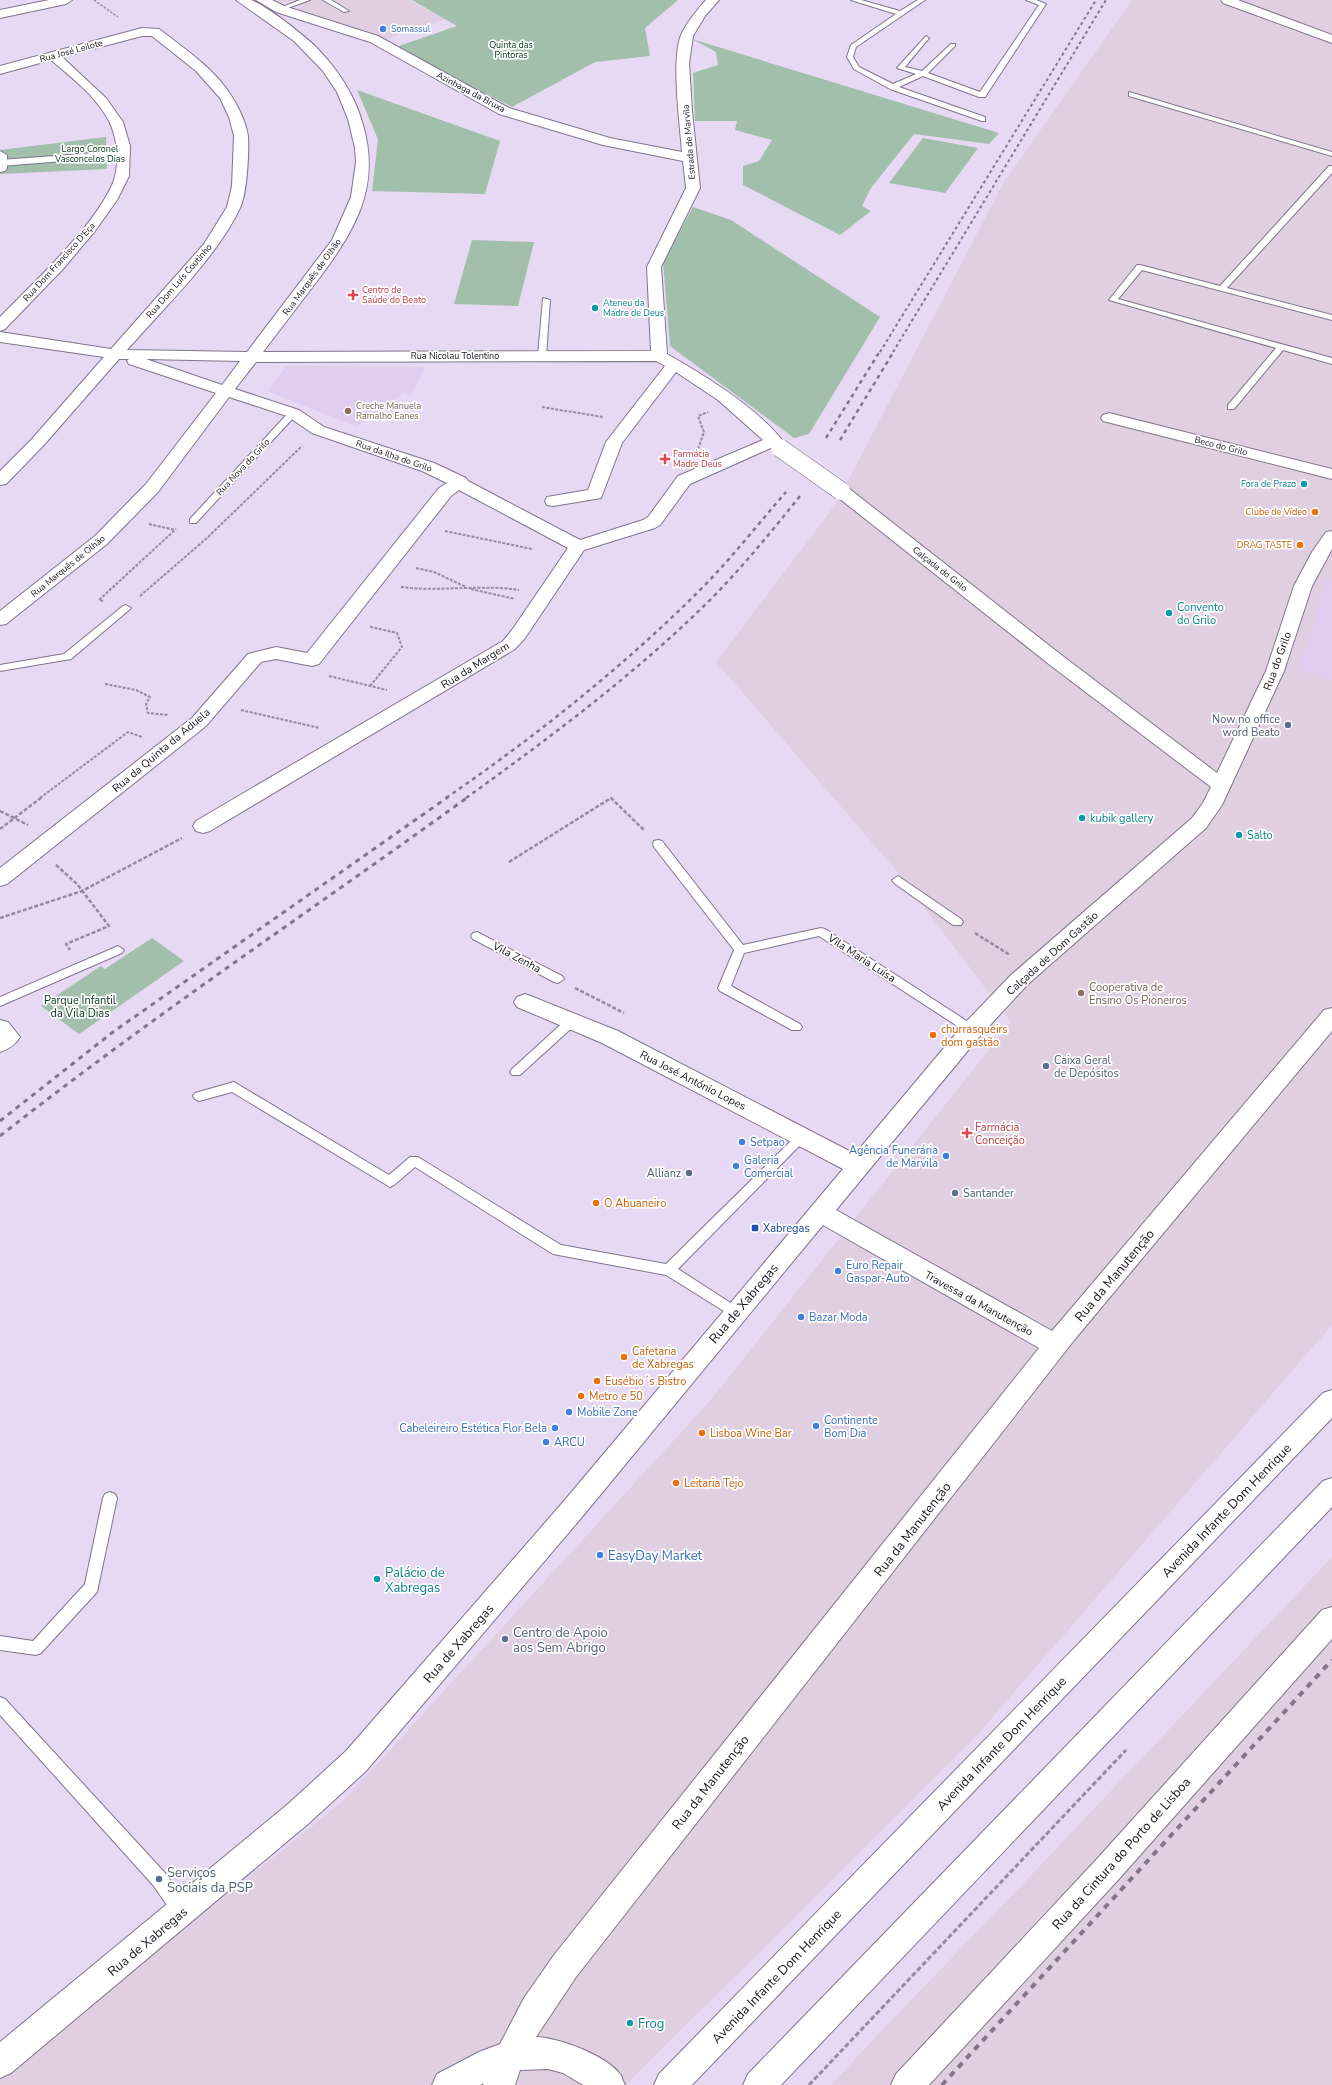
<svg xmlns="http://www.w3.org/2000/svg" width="1332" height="2085" viewBox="0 0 1332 2085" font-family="'Nunito Sans',sans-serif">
	<rect width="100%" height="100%" fill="#e7d8f3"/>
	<!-- built -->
	<g fill="#e0cdef">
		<path d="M287,366L425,367L411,396L404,393L357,427L267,391Z"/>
		<path d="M1324,578L1332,580V680L1297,669L1314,626Z"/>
	</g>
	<!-- industrial -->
	<g fill="#dfcfe1">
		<path d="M266,0H409L445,19L384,40L292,11L304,6L293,0L275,5Z"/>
		<path d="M1132,0H1332V580L1324,578L1314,626L1297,669L1332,680V1325L977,1735L626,2085H0V2079L344,1800L710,1401L1011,1022L895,869L716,662L836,504L1004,182Z"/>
		<path d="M1332,1557V2085H831L870,2043L1021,1886Z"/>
	</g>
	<!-- green -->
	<g fill="#a1bfaa">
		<path d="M412,0H678L645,28L650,56L595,62L512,107L451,76L399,46L457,26Z"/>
		<path d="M692,39L999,133L989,144L914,134L871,188L862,206L871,211L840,235L743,185V166L759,161L772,140L735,130L737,121H695L693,73L718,65L716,52Z"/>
		<path d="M357,90L500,141L485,194L372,191L378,139Z"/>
		<path d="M106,137L107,169L0,174V150Z"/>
		<path d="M923,138L978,148L945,193L889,183Z"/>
		<path d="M693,207L731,220L880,317L809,434L794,438L670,346L663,262Z"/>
		<path d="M472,240L534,242L518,306L454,304Z"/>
		<path d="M152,938L184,961L79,1034L41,1006L101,966L105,969Z"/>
	</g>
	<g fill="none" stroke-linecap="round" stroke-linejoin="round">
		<!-- service casing -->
		<g stroke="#81748c" stroke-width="2">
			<g id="service">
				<path d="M300,0H310L282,10L277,9Z"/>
				<path d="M323,0H331L349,11L344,12Z"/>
				<path d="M851,0H861L900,11L918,0H925L856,47L853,57L859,67L893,84L916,74L897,68L926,36L929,38L905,67L922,71L951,44H955V46L928,73L980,92L1039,5L1026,0H1036L1046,4L985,97H979L923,76L899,87L985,117V121H982L890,89L854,69L847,57L851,45L896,14Z"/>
				<path d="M1129,92L1332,152V156L1129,96Z"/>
				<path d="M1329,166H1332V173L1227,288L1332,315V320L1142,270L1118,299L1332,358V364L1283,350L1234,409H1228V405L1276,348L1109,300L1137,265H1140L1220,286Z"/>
				<path d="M543,298L550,300L546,356L542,359L538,356Z"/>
				<path d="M293,410L297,413L296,415L196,523H190V519L290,411Z"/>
				<path d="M126,605L131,608L129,610L71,659L0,671V665L64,654L123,606Z"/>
				<path d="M658,840L662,841L743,945L821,928L825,929L976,1027L978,1030L976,1033H968L819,936L744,953L731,986L800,1024L802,1027L800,1030H792L720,991L718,988L734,950L654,847L653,844L654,841Z"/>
				<path d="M898,876L961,919L963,922L961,925H953L894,883L892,880Z"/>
				<path d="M477,932L562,976L564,979L558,983L554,982L473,939L471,936L473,933Z"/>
				<path d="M118,946L124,950L122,953L0,1006V997Z"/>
				<path d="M572,1017L576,1018L578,1021L576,1024L520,1075H512L510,1072L512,1069L568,1018Z"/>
				<path d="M234,1082L389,1175L410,1157H418L561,1245L666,1264L798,1134H806L808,1137L678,1269L740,1309L742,1313L740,1317L735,1318L666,1275L553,1254L415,1167L394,1185L390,1187L232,1092L199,1101L195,1099L193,1096L195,1093Z"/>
				<path d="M110,1492L115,1494L117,1498L97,1592L41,1653L36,1655L0,1650V1636L33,1641L85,1584L103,1498L105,1494Z"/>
				<path d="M0,1697L5,1699L165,1873L188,1906L190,1912L188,1918L182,1920L176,1918L153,1885L0,1715Z"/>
			</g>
		</g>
		<!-- pedestrian casing -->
		<g stroke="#81748c" stroke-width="2">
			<path id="pedestrian" d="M124,151L128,152L130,154L128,156L0,166V160Z"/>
		</g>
		<!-- minor casing -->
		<g stroke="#81748c" stroke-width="2">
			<g id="minor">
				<path d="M49,0H72L66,4L0,18V10Z"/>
				<path d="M236,0C240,0 247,0 251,0C266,5 305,36 317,48C338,70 355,95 363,125C382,190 352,235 314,285C297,307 280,330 263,352L651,351L647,267L686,188L683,161L603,145L499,114L370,42L276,12L256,0H272L284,6L378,36L509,108L610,138L682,152C680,124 671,60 681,35C687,22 697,10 706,0H719L705,16L693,36L689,63L692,111L700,188L661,267L667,354C706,376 763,411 788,448L786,451L780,453L771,448L690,484L660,525L655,528L584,550L525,638L515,649L210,831L203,833L196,831L193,826L196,821L503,641L512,630L568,548L459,490L451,496L319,664L312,666L276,659L261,662L206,726L7,884L0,886V868L192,718L248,654L276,647L307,653L439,488L447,483L422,471L312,433L287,416L229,397L158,492L107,544L6,624L0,625V611L95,536L146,484L216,393L129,364L127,361L129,359H119L43,446L6,484L0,485V471L31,440L104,357L0,342V332L111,349L204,244L227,207L232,186L234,136L229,117L220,98L196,71L152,36H142L62,57L106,98L123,122L130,146L129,176L117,200L95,231L63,269L5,329L0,331V317C34,282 94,227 113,183C120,164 118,139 109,121C96,96 72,78 51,60L0,74V66L142,28L159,29C185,49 215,69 232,97C239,108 246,123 248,136C249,152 247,194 240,208C217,257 164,308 127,350L247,352L332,240L351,197L356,162L355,148L348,119L337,92L323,71L294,41ZM146,359L240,361L222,385ZM656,361L665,366L606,442L588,490L547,497L545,501L547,505L553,506L601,498L622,443L676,372L718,400L763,440L678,476L648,517L643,520L580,540L468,481L466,478L434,463L324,427L299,410L235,389L256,362Z"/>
				<path d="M1221,0H1238L1332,35V43L1223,3Z"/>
				<path d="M0,151L7,155V168L5,171L0,172Z"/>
				<path d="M1109,413L1332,469V479L1103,421L1101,418L1103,415Z"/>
				<path d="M841,486L847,487L1064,657L1217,773L1266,671L1294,586L1312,552L1326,532L1332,531V549L1312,586L1284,671L1222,805L1206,828L1027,985L980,1036L836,1210L1052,1331L1324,1010L1332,1008V1031L1075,1339L576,1977L536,2037C560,2038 605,2055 620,2074C622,2076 623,2082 625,2085H583L563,2073L548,2069L520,2070L515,2085H483L484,2083L480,2085H432L437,2074L479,2052L500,2044L524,1998L554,1955L1039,1348L823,1225L582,1517L366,1771L308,1824L11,2073L0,2078V2042L288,1804L346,1751L564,1501L843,1169L602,1043L517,1007L514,1002L517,997L525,994L533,997L618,1031L855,1154L964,1024L1011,975L1192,818L1203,803L1211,787L1050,665L835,495L833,491L835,487Z"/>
				<path d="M0,1020L8,1022L20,1037C15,1045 9,1049 0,1052Z"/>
				<path d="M1332,1607V1639L1118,1880L929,2085H891L896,2074L1096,1860L1322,1610Z"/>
			</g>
		</g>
		<!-- primary casing -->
		<g stroke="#81748c" stroke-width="2">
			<g id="primary">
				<path d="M1332,1390V1418L692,2085H654L659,2074L1323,1393Z"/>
				<path d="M1332,1478V1507L781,2085H743L748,2074L1323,1481Z"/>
			</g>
		</g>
		<!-- path-far3 -->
		<path stroke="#958a9e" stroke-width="1.5" stroke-dasharray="2.5 1.5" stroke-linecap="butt" d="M94,0L118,17"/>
		<!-- path-far2 -->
		<g stroke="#958a9e" stroke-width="2" stroke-dasharray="3 1.5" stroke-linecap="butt">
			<path d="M542,407L603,417"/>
			<path d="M698,449L704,432L698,416L708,412"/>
			<path d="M149,524L175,530"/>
			<path d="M445,531L532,549"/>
			<path d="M416,568L434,572L466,587"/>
			<path d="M401,587C440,592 480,584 519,590"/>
			<path d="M471,589L515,599"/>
			<path d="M140,596L207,538L302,446"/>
			<path d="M103,601L99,600L176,529"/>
			<path d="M329,676L387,690"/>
			<path d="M105,684L136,690L150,697L146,704L148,713L169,715"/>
			<path d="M370,686L402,647L397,633L371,627L372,625"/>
			<path d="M241,710L320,728"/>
			<path d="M40,798L128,732L142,737"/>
		</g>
		<!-- path-far1 -->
		<g stroke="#958a9e" stroke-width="2.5" stroke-dasharray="4 2" stroke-linecap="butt">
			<path d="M0,811L28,825"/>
			<path d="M0,829L42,797"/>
			<path d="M509,862L611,798L645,831"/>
			<path d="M56,865L77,884L109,926L66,944L70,950"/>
			<path d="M0,918L82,891L182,838"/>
			<path d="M975,933L1010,955"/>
			<path d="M575,988L624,1013"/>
		</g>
		<!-- path -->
		<path stroke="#958a9e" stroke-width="3" stroke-dasharray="5 2.5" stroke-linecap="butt" d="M809,2085L1126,1750"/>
		<!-- service -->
		<use href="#service" fill="#fff" fill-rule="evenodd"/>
		<!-- pedestrian -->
		<use href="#pedestrian" fill="#fff" fill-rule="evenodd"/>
		<!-- minor -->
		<use href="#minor" fill="#fff" fill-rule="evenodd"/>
		<!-- primary -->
		<use href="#primary" fill="#fff" fill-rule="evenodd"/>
		<!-- rail-far3 -->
		<g stroke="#807688" stroke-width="2" stroke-dasharray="3 3" stroke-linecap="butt">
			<path d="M880,352L1096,0"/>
			<path d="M893,352L1106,0"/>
		</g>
		<!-- rail-far2 -->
		<g stroke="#807688" stroke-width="2.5" stroke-dasharray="4 4" stroke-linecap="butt">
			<path d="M826,438L880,351"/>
			<path d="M840,440L894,351"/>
			<path d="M446,798C536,736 623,667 700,590C731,559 758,524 786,492"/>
			<path d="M466,798C552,736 638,672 713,597C744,565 772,531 800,496"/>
		</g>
		<!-- rail-far1 -->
		<g stroke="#807688" stroke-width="3" stroke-dasharray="5 5" stroke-linecap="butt">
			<path d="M0,1121L113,1032L448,797"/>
			<path d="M0,1136C151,1017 312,910 468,797"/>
		</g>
		<!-- rail -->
		<path stroke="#807688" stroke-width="4" stroke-dasharray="6 6" stroke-linecap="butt" d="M942,2085L1332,1660"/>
		<!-- minor-bridge casing -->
		<g stroke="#81748c" stroke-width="19" stroke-linecap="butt">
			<path id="minor-bridge" d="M780,448L841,491"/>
		</g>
		<!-- minor-bridge -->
		<use href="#minor-bridge" stroke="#fff" stroke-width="18"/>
	</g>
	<!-- markers -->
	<g fill="#3f7fe0" stroke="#fff" stroke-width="1.5">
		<circle cx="383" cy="29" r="4"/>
		<circle cx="742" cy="1142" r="4"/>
		<circle cx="946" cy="1156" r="4"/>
		<circle cx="736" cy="1166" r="4"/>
		<circle cx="838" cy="1271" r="4"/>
		<circle cx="801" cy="1317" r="4"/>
		<circle cx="569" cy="1412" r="4"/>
		<circle cx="816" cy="1426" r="4"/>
		<circle cx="555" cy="1428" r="4"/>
		<circle cx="546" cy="1442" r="4"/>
		<circle cx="600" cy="1555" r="4"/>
	</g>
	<g fill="#e0444e" stroke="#fff" stroke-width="1.5">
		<path d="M351 289h4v4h4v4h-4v4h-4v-4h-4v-4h4z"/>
		<path d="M663 453h4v4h4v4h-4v4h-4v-4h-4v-4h4z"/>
		<path d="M965 1127h4v4h4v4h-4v4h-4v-4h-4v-4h4z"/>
	</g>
	<g fill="#0f9aa8" stroke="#fff" stroke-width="1.5">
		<circle cx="595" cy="308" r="4"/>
		<circle cx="1304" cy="484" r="4"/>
		<circle cx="1169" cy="613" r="4"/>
		<circle cx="1082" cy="818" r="4"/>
		<circle cx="1239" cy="835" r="4"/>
		<circle cx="377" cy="1579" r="4"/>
		<circle cx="630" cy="2023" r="4"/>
	</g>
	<g fill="#8d6e63" stroke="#fff" stroke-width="1.5">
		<circle cx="348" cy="411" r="4"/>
		<circle cx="1081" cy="993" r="4"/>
	</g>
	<g fill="#e8710a" stroke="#fff" stroke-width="1.5">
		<circle cx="1315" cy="512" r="4"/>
		<circle cx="1300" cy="545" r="4"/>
		<circle cx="933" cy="1035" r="4"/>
		<circle cx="596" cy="1203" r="4"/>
		<circle cx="624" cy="1357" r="4"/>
		<circle cx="597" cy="1381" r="4"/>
		<circle cx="581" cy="1396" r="4"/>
		<circle cx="702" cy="1433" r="4"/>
		<circle cx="676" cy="1483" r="4"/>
	</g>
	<g fill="#5c6f8a" stroke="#fff" stroke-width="1.5">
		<circle cx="1288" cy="725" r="4"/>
		<circle cx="1046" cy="1066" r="4"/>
		<circle cx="689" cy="1173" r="4"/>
		<circle cx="955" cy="1193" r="4"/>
		<circle cx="505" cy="1639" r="4"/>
		<circle cx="159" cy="1879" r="4"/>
	</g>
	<rect fill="#1a4fb4" stroke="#fff" stroke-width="1.5" x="751" y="1224" width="8" height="8" rx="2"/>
	<g text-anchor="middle" stroke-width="3.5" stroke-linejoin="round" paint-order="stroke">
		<!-- far-shop labels -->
		<g font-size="9" fill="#366cbe" stroke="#fff" text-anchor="start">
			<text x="391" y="32">Somassul</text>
		</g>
		<!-- far-park labels -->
		<g font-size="9" fill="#003519" stroke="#fff">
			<text x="511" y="48">Quinta das<tspan x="511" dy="10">Pintoras</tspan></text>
			<text x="90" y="152">Largo Coronel<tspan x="90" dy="10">Vasconcelos Dias</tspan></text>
		</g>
		<!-- far-street labels -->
		<g font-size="9" fill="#19141d" stroke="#fff">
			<text transform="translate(71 51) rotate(-15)" y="3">Rua José Leilote</text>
			<text transform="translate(471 92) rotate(28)" y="3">Azinhaga da Bruxa</text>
			<text transform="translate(689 142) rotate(-95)" y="3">Estrada de Marvila</text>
			<text transform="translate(59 262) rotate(-48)" y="3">Rua Dom Francisco D'Eça</text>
			<text transform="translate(312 277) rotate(-54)" y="3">Rua Marquês de Olhão</text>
			<text transform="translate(179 281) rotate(-49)" y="3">Rua Dom Luís Coutinho</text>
			<text x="455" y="359">Rua Nicolau Tolentino</text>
			<text transform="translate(1221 446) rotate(14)" y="3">Beco do Grilo</text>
			<text transform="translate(394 456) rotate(19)" y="3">Rua da Ilha do Grilo</text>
			<text transform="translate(243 467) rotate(-47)" y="3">Rua Nova do Grilo</text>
			<text transform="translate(68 566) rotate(-39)" y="3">Rua Marquês de Olhão</text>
			<text transform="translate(940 569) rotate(38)" y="3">Calçada do Grilo</text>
		</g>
		<!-- far-health labels -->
		<g font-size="9" fill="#be3a42" stroke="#fff" text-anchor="start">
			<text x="362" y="293">Centro de<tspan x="362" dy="10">Saúde do Beato</tspan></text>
			<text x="673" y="457">Farmácia<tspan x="673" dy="10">Madre Deus</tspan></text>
		</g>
		<!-- far-culture labels -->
		<g font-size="9" fill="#0d838f" stroke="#fff" text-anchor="start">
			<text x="603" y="306">Ateneu da<tspan x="603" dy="10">Madre de Deus</tspan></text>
			<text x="1296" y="487" text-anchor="end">Fora de Prazo</text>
		</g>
		<!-- far-education labels -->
		<g font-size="9" fill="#785e54" stroke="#fff" text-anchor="start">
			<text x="356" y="409">Creche Manuela<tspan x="356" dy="10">Ramalho Eanes</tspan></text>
		</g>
		<!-- far-food labels -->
		<g font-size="9" fill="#c56008" stroke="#fff" text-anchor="end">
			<text x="1307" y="515">Clube de Vídeo</text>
			<text x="1292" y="548">DRAG TASTE</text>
		</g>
		<!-- culture labels -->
		<g font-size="11" fill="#0d838f" stroke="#fff" text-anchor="start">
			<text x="1177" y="611">Convento<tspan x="1177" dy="13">do Grilo</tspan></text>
			<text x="1090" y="822">kubik gallery</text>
			<text x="1247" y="839">Salto</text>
		</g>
		<!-- street labels -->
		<g font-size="11" fill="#19141d" stroke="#fff">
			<text transform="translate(1277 661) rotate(-70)" y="4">Rua do Grilo</text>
			<text transform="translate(475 665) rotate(-32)" y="4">Rua da Margem</text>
			<text transform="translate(161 750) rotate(-40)" y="4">Rua da Quinta da Aduela</text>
			<text transform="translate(1052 953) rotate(-42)" y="4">Calçada de Dom Gastão</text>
			<text transform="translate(517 957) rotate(28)" y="4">Vila Zenha</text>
			<text transform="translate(862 958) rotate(33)" y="4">Vila Maria Luísa</text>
			<text transform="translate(693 1080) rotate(27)" y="4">Rua José António Lopes</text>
			<text transform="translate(979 1303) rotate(29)" y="4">Travessa da Manutenção</text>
		</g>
		<!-- service labels -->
		<g font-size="11" fill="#4e5e75" stroke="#fff" text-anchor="end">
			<text x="1280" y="723">Now no office<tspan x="1280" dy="13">word Beato</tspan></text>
			<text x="1054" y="1064" text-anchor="start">Caixa Geral<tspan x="1054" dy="13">de Depósitos</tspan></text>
			<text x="681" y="1177">Allianz</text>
			<text x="963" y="1197" text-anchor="start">Santander</text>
		</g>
		<!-- education labels -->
		<g font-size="11" fill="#785e54" stroke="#fff" text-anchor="start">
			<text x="1089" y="991">Cooperativa de<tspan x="1089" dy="13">Ensino Os Pioneiros</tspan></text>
		</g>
		<!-- park labels -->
		<g font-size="11" fill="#003519" stroke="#fff">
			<text x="80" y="1004">Parque Infantil<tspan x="80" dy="13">da Vila Dias</tspan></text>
		</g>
		<!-- food labels -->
		<g font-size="11" fill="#c56008" stroke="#fff" text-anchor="start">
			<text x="941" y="1033">churrasqueirs<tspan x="941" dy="13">dom gastão</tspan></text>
			<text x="604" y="1207">O Abuaneiro</text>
			<text x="632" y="1355">Cafetaria<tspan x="632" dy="13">de Xabregas</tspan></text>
			<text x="605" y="1385">Eusébio´s Bistro</text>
			<text x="589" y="1400">Metro e 50</text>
			<text x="710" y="1437">Lisboa Wine Bar</text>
			<text x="684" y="1487">Leitaria Tejo</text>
		</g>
		<!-- health labels -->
		<g font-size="11" fill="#be3a42" stroke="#fff" text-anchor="start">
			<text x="975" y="1131">Farmácia<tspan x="975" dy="13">Conceição</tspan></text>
		</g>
		<!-- shop labels -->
		<g font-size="11" fill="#366cbe" stroke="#fff" text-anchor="start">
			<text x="750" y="1146">Setpao</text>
			<text x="938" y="1154" text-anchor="end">Agência Funerária<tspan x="938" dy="13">de Marvila</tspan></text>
			<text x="744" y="1164">Galeria<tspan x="744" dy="13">Comercial</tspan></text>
			<text x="846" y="1269">Euro Repair<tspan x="846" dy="13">Gaspar-Auto</tspan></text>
			<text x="809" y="1321">Bazar Moda</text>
			<text x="577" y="1416">Mobile Zone</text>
			<text x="824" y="1424">Continente<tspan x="824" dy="13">Bom Dia</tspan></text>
			<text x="547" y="1432" text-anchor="end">Cabeleireiro Estética Flor Bela</text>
			<text x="554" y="1446">ARCU</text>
		</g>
		<!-- transit labels -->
		<g font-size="11" fill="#164399" stroke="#fff" text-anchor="start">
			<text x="763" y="1232">Xabregas</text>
		</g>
		<!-- near-street labels -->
		<g font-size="13" fill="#19141d" stroke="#fff">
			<text transform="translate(1114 1275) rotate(-50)" y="5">Rua da Manutenção</text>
			<text transform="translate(743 1303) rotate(-50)" y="5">Rua de Xabregas</text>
			<text transform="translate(1226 1510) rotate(-46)" y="5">Avenida Infante Dom Henrique</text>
			<text transform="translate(912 1529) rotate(-52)" y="5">Rua da Manutenção</text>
			<text transform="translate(458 1643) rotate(-49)" y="5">Rua de Xabregas</text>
			<text transform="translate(1001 1743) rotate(-46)" y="5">Avenida Infante Dom Henrique</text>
			<text transform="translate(710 1782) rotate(-52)" y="5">Rua da Manutenção</text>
			<text transform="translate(1121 1853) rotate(-48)" y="5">Rua da Cintura do Porto de Lisboa</text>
			<text transform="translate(147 1941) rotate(-40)" y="5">Rua de Xabregas</text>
			<text transform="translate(776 1976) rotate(-46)" y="5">Avenida Infante Dom Henrique</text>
		</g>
		<!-- near-shop labels -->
		<g font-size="13" fill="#366cbe" stroke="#fff" text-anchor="start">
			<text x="608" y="1560">EasyDay Market</text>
		</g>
		<!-- near-culture labels -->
		<g font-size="13" fill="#0d838f" stroke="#fff" text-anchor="start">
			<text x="385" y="1577">Palácio de<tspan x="385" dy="15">Xabregas</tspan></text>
			<text x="638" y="2028">Frog</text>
		</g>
		<!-- near-service labels -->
		<g font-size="13" fill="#4e5e75" stroke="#fff" text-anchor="start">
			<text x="513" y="1637">Centro de Apoio<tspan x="513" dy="15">aos Sem Abrigo</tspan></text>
			<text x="167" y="1877">Serviços<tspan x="167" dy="15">Sociais da PSP</tspan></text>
		</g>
	</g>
</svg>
